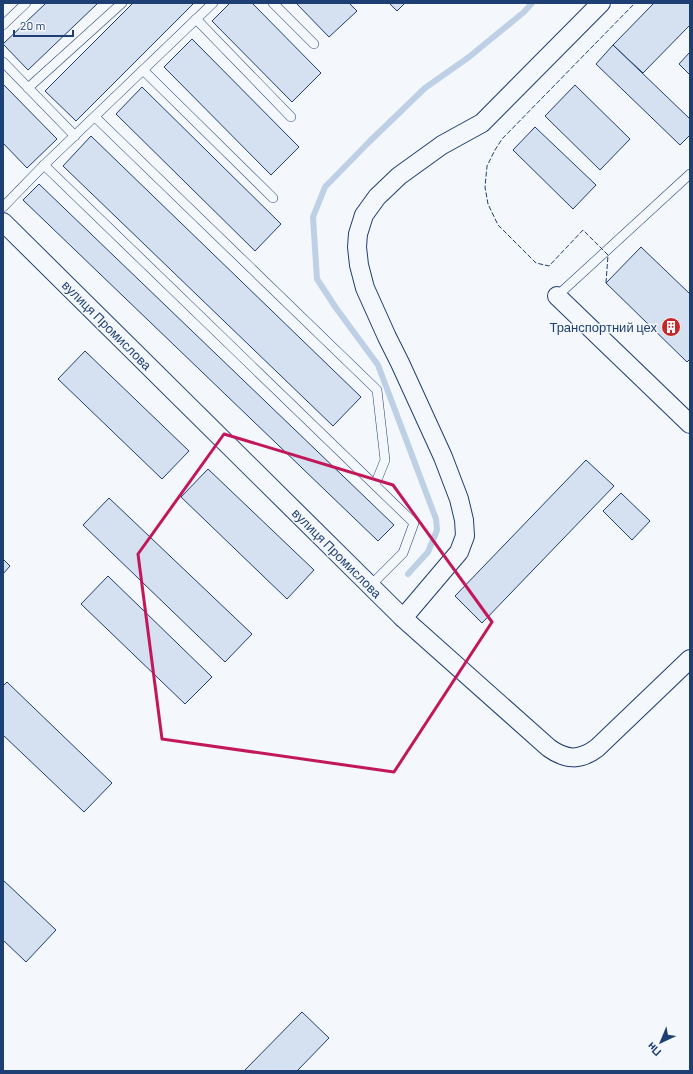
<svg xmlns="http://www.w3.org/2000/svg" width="693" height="1074" viewBox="0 0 693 1074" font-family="Barlow,sans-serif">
	<rect width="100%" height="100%" fill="#f4f7fb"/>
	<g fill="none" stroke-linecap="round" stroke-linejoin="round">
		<!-- stream -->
		<path stroke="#bed0e5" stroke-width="6" d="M408,574L428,552L437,530L436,519L378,365L336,308L317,279L313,217L325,187L369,142L425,88L469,57L524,12L532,3"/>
	</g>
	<!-- building -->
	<g fill="#d5e0f0" stroke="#1d3f73">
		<path d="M46,3H98L28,70L3,44Z"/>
		<path d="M133,3H194L76,121L45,91Z"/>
		<path d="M230,3H252L321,73L292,102L212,21Z"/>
		<path d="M296,3H349L357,11L329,37Z"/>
		<path d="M389,3H405L397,11Z"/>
		<path d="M654,3H690V25L643,73L613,45Z"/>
		<path d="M192,39L299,147L271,175L164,67Z"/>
		<path d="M613,45L690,119V135L680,145L596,64Z"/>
		<path d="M690,52V75L679,64Z"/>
		<path d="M3,84L57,139L27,168L3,143Z"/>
		<path d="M575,85L630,139L600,170L545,116Z"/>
		<path d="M142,87L281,224L255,251L116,114Z"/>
		<path d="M535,127L596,185L573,209L513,150Z"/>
		<path d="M91,136L361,397L333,426L63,166Z"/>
		<path d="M39,184L394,525L378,541L23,200Z"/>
		<path d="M641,247L690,294V359L687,362L606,283Z"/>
		<path d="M85,351L189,451L162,479L58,379Z"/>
		<path d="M586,460L614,486L482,623L455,596Z"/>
		<path d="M208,469L314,570L287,599L181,497Z"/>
		<path d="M621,493L650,521L632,540L603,511Z"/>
		<path d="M109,498L252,634L225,662L83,525Z"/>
		<path d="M3,559L10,566L3,574Z"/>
		<path d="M108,576L212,677L185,704L81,604Z"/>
		<path d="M7,682L112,783L84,812L3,735V686Z"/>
		<path d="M3,880L56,930L26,962L3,940Z"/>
		<path d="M302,1012L329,1038L297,1071H244Z"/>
	</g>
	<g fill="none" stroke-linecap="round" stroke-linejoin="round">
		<!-- service casing -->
		<g stroke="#1d3f73" stroke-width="10">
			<g id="service">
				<path d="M273,3L314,44"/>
				<path d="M196,19L291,117"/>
				<path d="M3,25L26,3"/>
				<path d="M3,62L75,136"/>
				<path d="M143,70L273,198"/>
				<path d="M28,88L122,3"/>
				<path d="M95,117L377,390L385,460L375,485"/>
				<path d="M44,165L414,523L403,553L370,586"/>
				<path d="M3,207L44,165L213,3"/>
				<path d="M557,296L690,174"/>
			</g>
		</g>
		<!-- minor casing -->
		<g stroke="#1d3f73" stroke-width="20">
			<g id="minor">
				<path d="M3,222L403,618L549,748C566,760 580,761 597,748L690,659"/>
				<path d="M557,296L690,424"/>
				<path d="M403,618L459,552L465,536L464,520L459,499L443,457L400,363L387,337L365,288L359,265L357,247L358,234L364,215L377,197L399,176L442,145L482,123L601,3"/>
			</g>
		</g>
		<!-- service -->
		<use href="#service" stroke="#f4f7fb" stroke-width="9"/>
		<!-- minor -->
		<use href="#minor" stroke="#f4f7fb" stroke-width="18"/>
		<!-- fence -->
		<path stroke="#1d3f73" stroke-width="1" stroke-dasharray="5 2" stroke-linecap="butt" d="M606,283L608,255L583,230L549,266L536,263L498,225L488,204L485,187L487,166L495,150L502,139L635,3"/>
	</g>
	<!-- marked area -->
	<path fill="none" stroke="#c2185b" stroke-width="3" stroke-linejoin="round" d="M224,434L393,485L492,622L394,772L162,739L138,554Z"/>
	<!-- icons -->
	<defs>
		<g id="building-disc" transform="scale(1)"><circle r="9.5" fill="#c62828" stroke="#f4f7fb"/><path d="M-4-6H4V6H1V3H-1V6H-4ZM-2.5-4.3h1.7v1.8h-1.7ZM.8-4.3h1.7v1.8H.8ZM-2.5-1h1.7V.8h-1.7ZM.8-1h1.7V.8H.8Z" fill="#fff"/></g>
	</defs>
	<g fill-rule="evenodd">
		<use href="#building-disc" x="671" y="327"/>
	</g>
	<g text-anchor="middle" stroke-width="3" stroke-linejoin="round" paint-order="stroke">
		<!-- street labels -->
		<g font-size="13" fill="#1d3f73" stroke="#f4f7fb">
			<text transform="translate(107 325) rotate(45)" y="5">вулиця Промислова</text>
			<text transform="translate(337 553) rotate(45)" y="5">вулиця Промислова</text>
		</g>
		<!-- poi labels -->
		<g font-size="13" fill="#1d3f73" stroke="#f4f7fb" text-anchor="end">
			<text x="657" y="332">Транспортний цех</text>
		</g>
	</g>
	<!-- border -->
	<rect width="693" height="1074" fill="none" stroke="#1d3f73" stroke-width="8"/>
	<!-- north arrow -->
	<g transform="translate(661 1042) rotate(224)" stroke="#f4f7fb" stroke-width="3" paint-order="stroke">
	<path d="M0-3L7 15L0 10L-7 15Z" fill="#1d3f73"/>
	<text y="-6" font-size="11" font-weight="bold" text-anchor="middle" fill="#1d3f73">Пн</text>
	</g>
	<!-- scale -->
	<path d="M14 30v6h59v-6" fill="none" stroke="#1d3f73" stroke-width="2"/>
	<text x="20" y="30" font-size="12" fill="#1d3f73" stroke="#f4f7fb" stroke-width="3" paint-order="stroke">20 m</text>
</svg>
